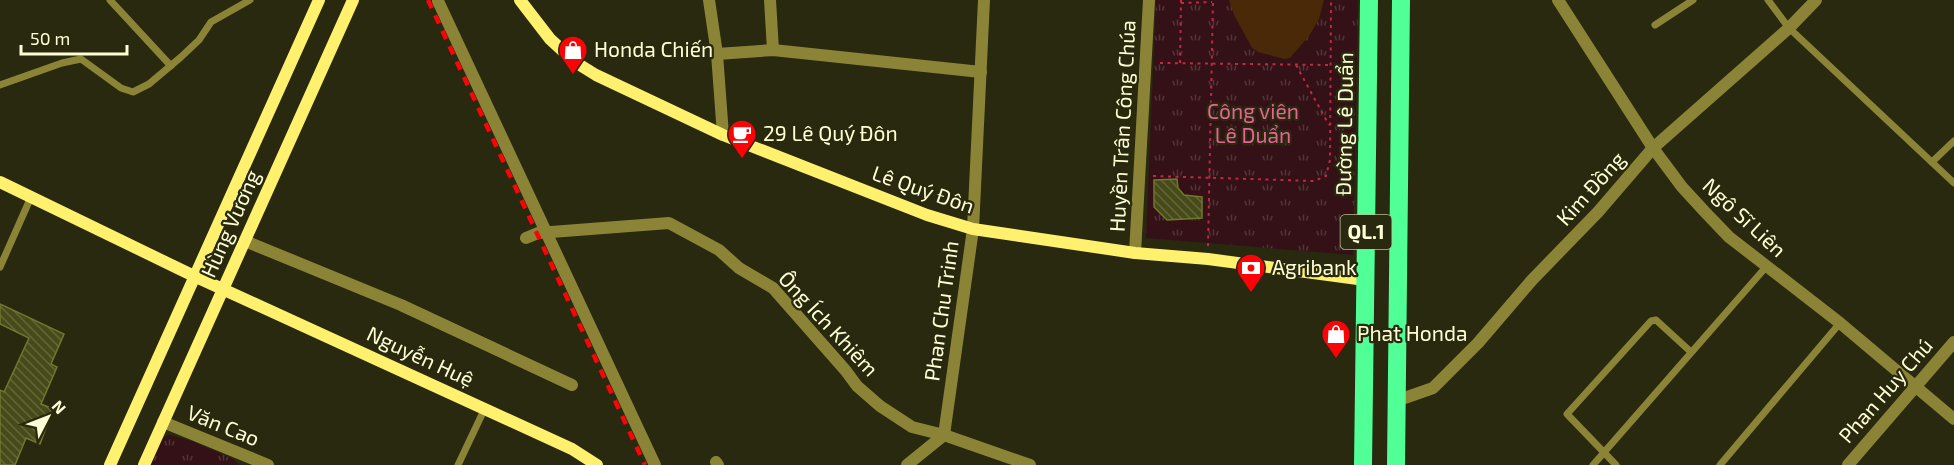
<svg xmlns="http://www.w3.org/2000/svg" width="1954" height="465" viewBox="0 0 1954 465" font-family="'Exo 2',sans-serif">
	<defs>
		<pattern id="park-tufts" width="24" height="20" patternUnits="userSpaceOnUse" patternTransform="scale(1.5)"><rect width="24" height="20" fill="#331116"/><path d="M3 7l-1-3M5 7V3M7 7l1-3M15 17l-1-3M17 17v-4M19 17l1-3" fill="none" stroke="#523537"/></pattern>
		<pattern id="building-back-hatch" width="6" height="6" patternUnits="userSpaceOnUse" patternTransform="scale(1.5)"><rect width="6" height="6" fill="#474b19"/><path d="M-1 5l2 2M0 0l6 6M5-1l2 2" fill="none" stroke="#63663a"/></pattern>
	</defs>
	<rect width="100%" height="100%" fill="#28290e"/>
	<!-- park -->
	<g fill="url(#park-tufts)">
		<path d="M1156,0H1358L1353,255L1146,238Z"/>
		<path d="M169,435L192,441L235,460L239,465H148L162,438Z"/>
	</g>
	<!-- water -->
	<path fill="#492907" d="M1229,0H1324L1319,19L1309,36L1290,58L1284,59L1258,52L1252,48L1234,15Z"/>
	<!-- building -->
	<g fill="url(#building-back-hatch)" stroke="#72782a" stroke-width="1.5">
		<path d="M1177,179L1178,188L1184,195L1202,197V218L1167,220L1154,207V180Z"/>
		<path d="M0,304L64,334L51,364L57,367L41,404L53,409L40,444L26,438L15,465H0V390L4,392L29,338L0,324Z"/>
	</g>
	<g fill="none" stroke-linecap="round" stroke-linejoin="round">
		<!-- path -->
		<g stroke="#c12844" stroke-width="2" stroke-dasharray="3 4.5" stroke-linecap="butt">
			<path d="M1181,3L1212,2"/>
			<path d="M1160,63L1331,65"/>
			<path d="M1180,63L1181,0"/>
			<path d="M1296,65L1329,125"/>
			<path d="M1153,176L1314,181L1326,176L1330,160L1331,0"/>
			<path d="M1208,246L1213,0"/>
		</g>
		<!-- lane -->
		<g stroke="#8b8437" stroke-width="7">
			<path d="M110,0L171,66"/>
			<path d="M1768,0L1789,28L1954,183"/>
			<path d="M1655,25L1693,0"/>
			<path d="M0,85L62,63L81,59L121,88L133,92L149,84L181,57L199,40L211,22L250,0"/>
			<path d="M1932,162L1954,141"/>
			<path d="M0,267L31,197"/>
			<path d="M458,465L485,408"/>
			<path d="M1593,465L1766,267"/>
			<path d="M1616,465L1567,414L1651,321L1656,320L1691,352"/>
			<path d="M1720,465L1840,323"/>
		</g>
		<!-- street -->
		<g stroke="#8b8437" stroke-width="12">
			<path d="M709,0L717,54L723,135"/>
			<path d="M770,0L773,50"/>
			<path d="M1558,0L1653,148L1682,187L1705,212L1729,237L1840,323L1954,419"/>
			<path d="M438,1L655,465"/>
			<path d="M717,54L773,50L981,72"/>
			<path d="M526,238L538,233L669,223L719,250L739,268L773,288L846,371L857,386L880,406L912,427L944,435L1030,465"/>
			<path d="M245,241L401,305L572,385"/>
			<path d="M1135,253L1149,0"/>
			<path d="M1396,401L1433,388L1478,343L1532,280L1598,212L1653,148L1789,28L1816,0"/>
			<path d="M163,422L268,465"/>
			<path d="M716,462L718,465"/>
			<path d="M907,465L944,435L973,229L984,0"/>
			<path d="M1848,465L1954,342"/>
		</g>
		<!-- secondary -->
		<g stroke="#fff16d" stroke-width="12">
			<path d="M520,0L550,39L575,62L596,75L723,135L927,215L973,229L1135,253L1208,259L1365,280"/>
			<path d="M0,182L194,276L572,449L597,465"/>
			<path d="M110,465L319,0"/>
			<path d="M144,465L353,0"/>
		</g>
		<!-- highway -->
		<g stroke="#51ff97" stroke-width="18">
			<path d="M1363,465L1369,0"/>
			<path d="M1396,465L1401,0"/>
		</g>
		<!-- rail -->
		<path stroke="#ff0207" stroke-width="4.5" stroke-dasharray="9 8" stroke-linecap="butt" d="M428,0L645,465"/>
	</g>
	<!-- icons -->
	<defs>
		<g id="shop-pin" transform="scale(1.5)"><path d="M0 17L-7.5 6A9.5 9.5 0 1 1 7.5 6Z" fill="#ff0207" stroke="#28290e"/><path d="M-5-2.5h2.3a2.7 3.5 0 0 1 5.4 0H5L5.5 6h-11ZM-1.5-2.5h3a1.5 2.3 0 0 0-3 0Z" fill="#fff"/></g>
		<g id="cafe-pin" transform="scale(1.5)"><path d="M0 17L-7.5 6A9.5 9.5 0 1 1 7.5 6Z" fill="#ff0207" stroke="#28290e"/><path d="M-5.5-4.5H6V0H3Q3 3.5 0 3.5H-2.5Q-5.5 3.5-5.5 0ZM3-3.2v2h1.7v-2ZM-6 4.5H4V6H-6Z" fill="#fff"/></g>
		<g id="bank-pin" transform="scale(1.5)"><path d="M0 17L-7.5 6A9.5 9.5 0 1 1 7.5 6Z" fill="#ff0207" stroke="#28290e"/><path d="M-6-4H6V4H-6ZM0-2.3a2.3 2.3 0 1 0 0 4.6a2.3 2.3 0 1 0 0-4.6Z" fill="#fff"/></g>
	</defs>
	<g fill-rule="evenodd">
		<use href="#shop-pin" x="573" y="50"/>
		<use href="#cafe-pin" x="742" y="134"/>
		<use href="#bank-pin" x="1251" y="268"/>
		<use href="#shop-pin" x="1336" y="334"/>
	</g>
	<g text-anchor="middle" stroke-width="4.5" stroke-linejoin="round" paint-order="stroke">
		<!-- shield labels -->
		<rect fill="#28290e" stroke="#bebf9a" stroke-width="1.5" x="1340.5" y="215" width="51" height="34" rx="4.5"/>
		<g font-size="20" font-weight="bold" fill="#ffffd6">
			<text x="1366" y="239">QL.1</text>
		</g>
		<!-- poi labels -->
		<g font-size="21" fill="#ffffd6" stroke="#28290e" text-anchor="start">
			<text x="594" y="57">Honda Chiến</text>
			<text x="763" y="141">29 Lê Quý Đôn</text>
			<text x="1272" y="275">Agribank</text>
			<text x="1357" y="341">Phat Honda</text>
		</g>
		<!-- park labels -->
		<g font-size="21" fill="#e86294" stroke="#28290e">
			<text x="1253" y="119">Công viên<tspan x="1253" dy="24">Lê Duẩn</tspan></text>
		</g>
		<!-- street labels -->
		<g font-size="21" fill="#ffffd6" stroke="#28290e">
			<text transform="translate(1345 124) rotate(-89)" y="7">Đường Lê Duẩn</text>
			<text transform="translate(1123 126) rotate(-87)" y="7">Huyền Trân Công Chúa</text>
			<text transform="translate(1591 189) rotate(-48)" y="7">Kim Đồng</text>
			<text transform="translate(923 190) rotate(19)" y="7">Lê Quý Đôn</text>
			<text transform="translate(1744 218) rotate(43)" y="7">Ngô Sĩ Liên</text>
			<text transform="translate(231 224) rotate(-66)" y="7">Hùng Vương</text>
			<text transform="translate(942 311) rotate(-82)" y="7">Phan Chu Trinh</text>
			<text transform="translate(828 324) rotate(47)" y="7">Ông Ích Khiêm</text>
			<text transform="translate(420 357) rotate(25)" y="7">Nguyễn Huệ</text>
			<text transform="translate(1886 391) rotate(-49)" y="7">Phan Huy Chú</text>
			<text transform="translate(223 426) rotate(22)" y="7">Văn Cao</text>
		</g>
	</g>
	<!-- north arrow -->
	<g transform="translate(48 417) rotate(48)" stroke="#28290e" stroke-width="4.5" paint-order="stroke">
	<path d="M0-4.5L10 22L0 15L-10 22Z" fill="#ffffd6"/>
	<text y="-9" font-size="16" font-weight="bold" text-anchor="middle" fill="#ffffd6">N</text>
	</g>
	<!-- scale -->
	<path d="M21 45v9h106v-9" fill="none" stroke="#ffffd6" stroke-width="3"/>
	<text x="30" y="45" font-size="18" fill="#ffffd6" stroke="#28290e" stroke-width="4.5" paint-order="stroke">50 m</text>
</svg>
